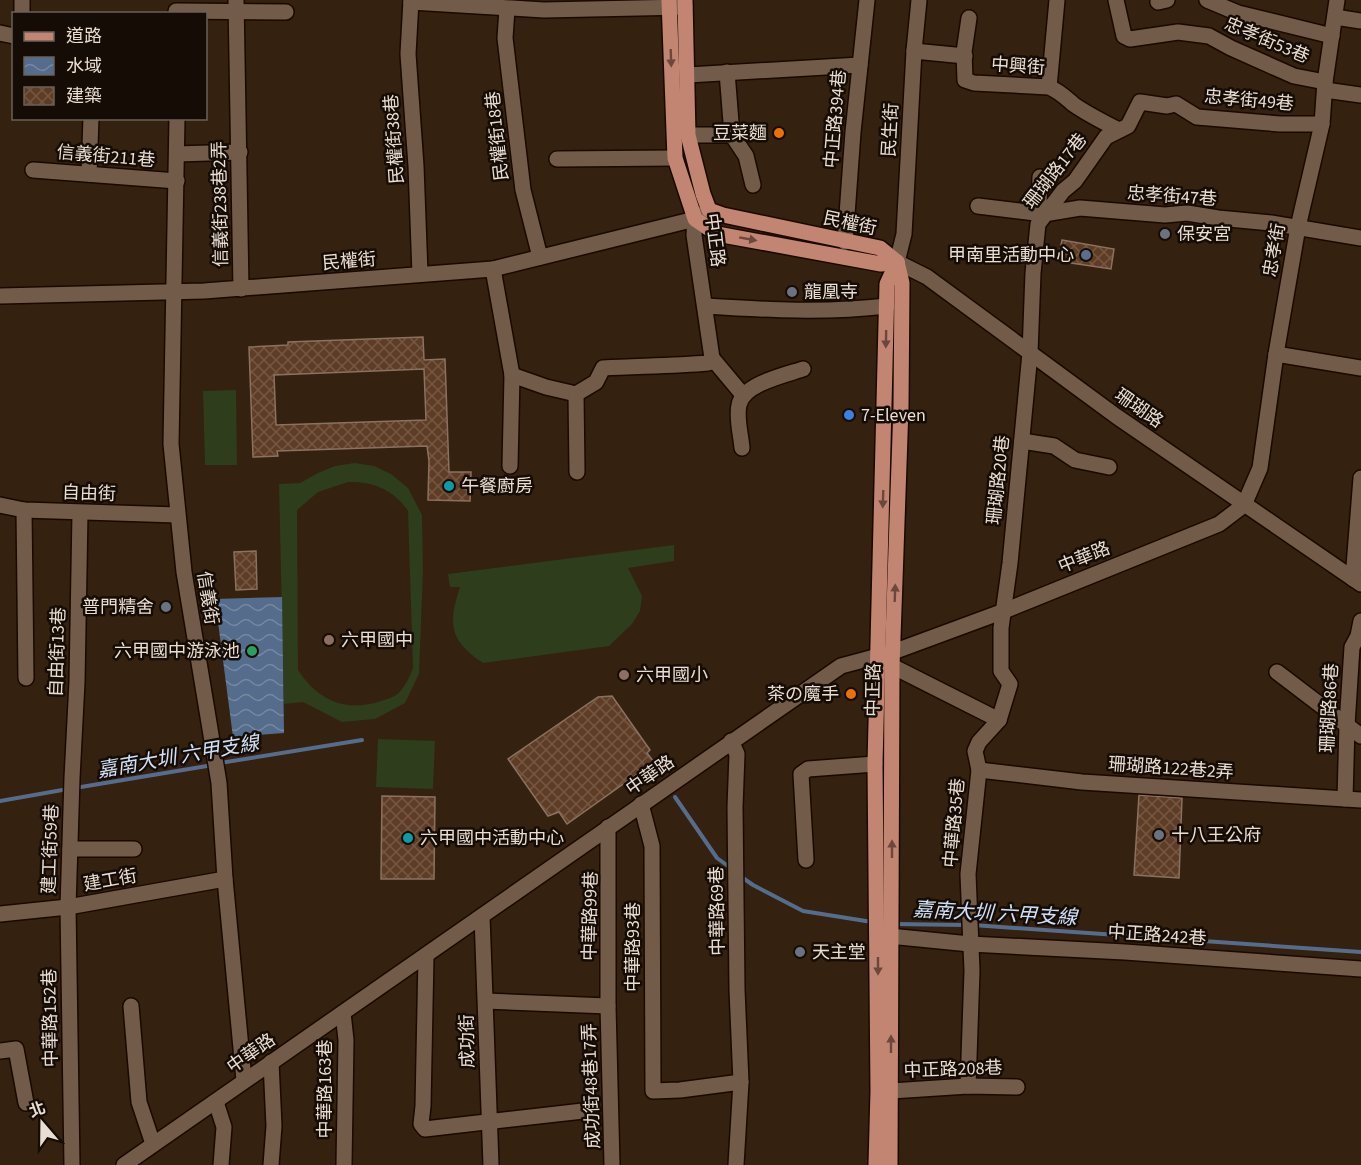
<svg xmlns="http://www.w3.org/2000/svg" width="1361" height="1165" viewBox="0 0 1361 1165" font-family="'Source Sans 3','Noto Sans TC','Noto Sans JP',sans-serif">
	<defs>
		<pattern id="water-waves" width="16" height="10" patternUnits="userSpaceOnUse" patternTransform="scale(1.5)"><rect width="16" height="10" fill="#556c8d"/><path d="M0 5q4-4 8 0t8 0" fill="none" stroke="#7687a1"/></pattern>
		<pattern id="building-cross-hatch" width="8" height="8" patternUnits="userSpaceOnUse" patternTransform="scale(1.5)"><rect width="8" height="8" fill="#5e3c25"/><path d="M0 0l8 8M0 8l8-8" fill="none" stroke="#755844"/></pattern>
	</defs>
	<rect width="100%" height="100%" fill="#34210f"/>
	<!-- grass -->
	<g fill="#2e3d1c" fill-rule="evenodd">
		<path d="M236,390L237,465H205L203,391Z"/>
		<path d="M355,463L374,466L391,474L408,488L422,515L423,571L419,674L405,703L375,719L342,722L303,702L284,704L279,484L300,483L318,473L335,466ZM348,482C373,481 394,490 408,511L413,668C410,675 407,683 402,689C397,697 387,699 378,702C343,712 317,699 298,670L297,510L318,492Z"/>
		<path d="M674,545V561L628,568L642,596L640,611L632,624L609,646L483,663C449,640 448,624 460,587H450L448,574Z"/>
		<path d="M378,739L435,741L433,789L376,787Z"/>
	</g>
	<!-- water -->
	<path fill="url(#water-waves)" d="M282,597L284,733L233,737L215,599Z"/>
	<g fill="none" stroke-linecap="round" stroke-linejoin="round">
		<!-- stream -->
		<g stroke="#556c8d" stroke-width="4">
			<path d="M220,763L362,740"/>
			<path d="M75,788L213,765"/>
			<path d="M675,797L717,858L732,869"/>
			<path d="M0,801L68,789"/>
			<path d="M740,876L753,885L803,911L872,922"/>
			<path d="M895,924L965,925"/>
			<path d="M973,925L1361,952"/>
		</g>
	</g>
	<!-- building -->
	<g fill="url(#building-cross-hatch)" stroke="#8b7161" stroke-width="1.5" fill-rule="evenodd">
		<path d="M1062,240L1114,249L1111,269L1058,261Z"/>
		<path d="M423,337L424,360L445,359L449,472H471L470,501L428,500L429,461L427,446L277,451L278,456L253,457L249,347L288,345V342ZM424,369L426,420L276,425L274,375Z"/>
		<path d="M256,551L257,589L236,590L234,552Z"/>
		<path d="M612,696L650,750L647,753L654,762L567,824L559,812L548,816L508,759L598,697Z"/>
		<path d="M1139,795L1182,798L1179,878L1134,875Z"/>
		<path d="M382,796L435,797L434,879H381Z"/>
	</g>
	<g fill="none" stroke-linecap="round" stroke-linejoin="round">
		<!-- minor casing -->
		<g stroke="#1b0900" stroke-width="18">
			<g id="minor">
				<path d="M22,0V14"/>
				<path d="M236,0L241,289"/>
				<path d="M411,0L408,54L416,166L420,274"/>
				<path d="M919,0L914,51L904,234L897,262L927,277L1116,416L1361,584"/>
				<path d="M1116,0L1124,36L1130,39L1178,32L1209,36L1231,48L1294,76L1325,82"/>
				<path d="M1207,0L1238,13L1332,36"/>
				<path d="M411,2L544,10L685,7"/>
				<path d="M1158,2L1167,0"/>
				<path d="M507,9L505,38L523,190L540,257"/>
				<path d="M176,11L286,12"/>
				<path d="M1335,17L1361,21"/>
				<path d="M969,18L964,52L965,80L974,83L1049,87C1059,91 1065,97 1073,104C1087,114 1103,122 1119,130"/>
				<path d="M0,33L14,36"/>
				<path d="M914,51L965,56"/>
				<path d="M727,72L732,135L746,156L753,185"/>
				<path d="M688,75L860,65"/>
				<path d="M1049,87L1057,0"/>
				<path d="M1325,90L1361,95"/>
				<path d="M177,118L171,444L184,572L219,783L225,879L244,1080"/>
				<path d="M688,135H732"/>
				<path d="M177,154L240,152"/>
				<path d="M557,159L675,158"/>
				<path d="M33,170L177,181"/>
				<path d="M89,174L91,118"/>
				<path d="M1040,177L1039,204L1047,210"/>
				<path d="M978,206L1044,214L1080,208L1165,215L1187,213L1218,218L1271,223L1361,238"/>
				<path d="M845,242L853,132L867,0"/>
				<path d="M493,269L512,375L510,466"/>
				<path d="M0,296L204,291L493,269L695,219L709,210"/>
				<path d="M706,306C767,310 826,313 887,306"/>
				<path d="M1276,354L1361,368"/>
				<path d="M712,358L743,395"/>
				<path d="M512,375L546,387L576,394"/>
				<path d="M576,394L596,382L603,368C638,366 673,366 708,363L712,358L694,235L695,219"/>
				<path d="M576,394L577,472"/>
				<path d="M1022,441L1054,446L1075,460L1109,467"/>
				<path d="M742,448C741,435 736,418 739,405C743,384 785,375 803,369"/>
				<path d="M0,505L24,510L177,515"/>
				<path d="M24,510L26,678"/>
				<path d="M1353,579L1361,478"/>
				<path d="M892,666L999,720"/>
				<path d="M1277,672L1361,736"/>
				<path d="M731,741L737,754L735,807L737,990L741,1082L736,1165"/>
				<path d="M979,770L1082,782L1361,800"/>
				<path d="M1345,799L1347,725L1352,647L1358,636L1361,621"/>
				<path d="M641,804L652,846L653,1091L680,1090L741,1082"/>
				<path d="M608,827V1006L612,1165"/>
				<path d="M70,849H134"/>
				<path d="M806,860L801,774L808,769L875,764"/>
				<path d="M0,914L68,907L225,879"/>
				<path d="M482,916L491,1165"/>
				<path d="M879,935L970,944L1125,952L1361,969"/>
				<path d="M426,956L423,1106L421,1124L425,1129L583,1111"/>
				<path d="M486,1001L608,1006"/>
				<path d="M131,1006L139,1102L153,1144"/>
				<path d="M343,1013L346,1040L344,1165"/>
				<path d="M0,1051L16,1049L26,1103"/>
				<path d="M271,1062L274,1126L271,1165"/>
				<path d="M968,1086L972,971L968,874L979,770L975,751L979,742L999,720L1010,684L1001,671V628L1010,563L1030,353L1033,273L1038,224L1063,191L1075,181L1106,137L1128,126L1140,102L1167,106L1176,104L1197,117L1280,124H1322"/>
				<path d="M891,1091L968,1086L1017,1087"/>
				<path d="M216,1102L224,1127L221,1165"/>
				<path d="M72,1165L68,907L72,778L77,682L80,513"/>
				<path d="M124,1165L841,666L893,652L1004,611L1219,524L1244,505L1260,468L1276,354L1298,227L1322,124L1325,82L1337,0"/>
			</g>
		</g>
		<!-- major casing -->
		<g stroke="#1b0900" stroke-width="18">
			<g id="major">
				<path d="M669,0L675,158L695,219L717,234L881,264L897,262"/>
				<path d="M685,0L688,135L703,194L709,210L723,215L880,248L897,262"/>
				<path d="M876,1165L878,1091L875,764L887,284L897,262"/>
				<path d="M890,1165L892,666L901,407L902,283L897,262"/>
			</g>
		</g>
		<!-- minor -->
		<use href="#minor" stroke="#725c49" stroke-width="15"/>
		<!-- major -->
		<use href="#major" stroke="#c28572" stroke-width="15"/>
	</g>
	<!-- one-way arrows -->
	<defs><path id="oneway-solid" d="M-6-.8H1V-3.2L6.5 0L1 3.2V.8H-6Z" transform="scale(1.5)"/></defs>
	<g fill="#6c483c">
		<use href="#oneway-solid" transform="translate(671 58) rotate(88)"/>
		<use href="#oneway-solid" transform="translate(748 239) rotate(10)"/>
		<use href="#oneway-solid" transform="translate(886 339) rotate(91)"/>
		<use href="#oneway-solid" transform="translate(883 499) rotate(92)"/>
		<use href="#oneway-solid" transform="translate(895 593) rotate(-88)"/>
		<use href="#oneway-solid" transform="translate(892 849) rotate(-90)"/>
		<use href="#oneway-solid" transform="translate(878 966) rotate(90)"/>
		<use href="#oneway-solid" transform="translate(891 1044) rotate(-90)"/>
	</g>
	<!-- markers -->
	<g fill="#e8710a" stroke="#150c06" stroke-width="2">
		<circle cx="779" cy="133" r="6"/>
		<circle cx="851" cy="694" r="6"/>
	</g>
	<g fill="#6b7280" stroke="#150c06" stroke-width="2">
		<circle cx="1165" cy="234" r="6"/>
		<circle cx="792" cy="292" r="6"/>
		<circle cx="166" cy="607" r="6"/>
		<circle cx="1159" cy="835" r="6"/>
		<circle cx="800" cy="952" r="6"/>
	</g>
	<circle fill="#5c6f8a" stroke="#150c06" stroke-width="2" cx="1086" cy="255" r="6"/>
	<circle fill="#3f7fe0" stroke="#150c06" stroke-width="2" cx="849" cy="415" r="6"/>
	<g fill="#0f9aa8" stroke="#150c06" stroke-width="2">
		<circle cx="449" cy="486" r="6"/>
		<circle cx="408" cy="838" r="6"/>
	</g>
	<g fill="#8d6e63" stroke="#150c06" stroke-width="2">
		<circle cx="329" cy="640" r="6"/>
		<circle cx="624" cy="675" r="6"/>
	</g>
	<circle fill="#2e9e5b" stroke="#150c06" stroke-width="2" cx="252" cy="651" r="6"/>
	<g text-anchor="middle" stroke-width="5" stroke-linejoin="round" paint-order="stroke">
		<!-- street labels -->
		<g font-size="18" fill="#eaddd2" stroke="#150c06">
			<text transform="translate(1267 40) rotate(23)" y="6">忠孝街53巷</text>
			<text transform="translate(1018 66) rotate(4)" y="6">中興街</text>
			<text transform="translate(1249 100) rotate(5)" y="6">忠孝街49巷</text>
			<text transform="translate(835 119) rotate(-85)" y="6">中正路394巷</text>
			<text transform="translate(890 130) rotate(-87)" y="6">民生街</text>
			<text transform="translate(497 136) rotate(-96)" y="6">民權街18巷</text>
			<text transform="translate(394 139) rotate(-94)" y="6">民權街38巷</text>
			<text transform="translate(106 156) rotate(5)" y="6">信義街211巷</text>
			<text transform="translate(1055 171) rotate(-52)" y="6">珊瑚路17巷</text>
			<text transform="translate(1172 196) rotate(4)" y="6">忠孝街47巷</text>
			<text transform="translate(220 204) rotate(-91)" y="6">信義街238巷2弄</text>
			<text transform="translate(850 223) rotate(12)" y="6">民權街</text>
			<text transform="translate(715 240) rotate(83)" y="6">中正路</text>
			<text transform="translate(1274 250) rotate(-80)" y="6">忠孝街</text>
			<text transform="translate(349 261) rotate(-5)" y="6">民權街</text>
			<text transform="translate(1139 408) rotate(35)" y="6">珊瑚路</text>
			<text transform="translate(998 480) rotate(-84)" y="6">珊瑚路20巷</text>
			<text transform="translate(89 493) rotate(2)" y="6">自由街</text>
			<text transform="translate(1084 557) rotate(-22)" y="6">中華路</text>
			<text transform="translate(208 598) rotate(81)" y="6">信義街</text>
			<text transform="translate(57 652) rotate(-88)" y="6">自由街13巷</text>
			<text transform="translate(873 690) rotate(-89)" y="6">中正路</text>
			<text transform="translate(1329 708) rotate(-87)" y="6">珊瑚路86巷</text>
			<text transform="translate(1171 768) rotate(4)" y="6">珊瑚路122巷2弄</text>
			<text transform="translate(650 775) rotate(-35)" y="6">中華路</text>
			<text transform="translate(954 823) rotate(-85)" y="6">中華路35巷</text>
			<text transform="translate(50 849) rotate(-88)" y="6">建工街59巷</text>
			<text transform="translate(110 880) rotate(-10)" y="6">建工街</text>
			<text transform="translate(717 911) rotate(-91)" y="6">中華路69巷</text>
			<text transform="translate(590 916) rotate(-89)" y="6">中華路99巷</text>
			<text transform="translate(1157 935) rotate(4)" y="6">中正路242巷</text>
			<text transform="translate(633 947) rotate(-90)" y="6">中華路93巷</text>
			<text transform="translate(50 1018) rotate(-91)" y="6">中華路152巷</text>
			<text transform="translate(467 1041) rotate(-91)" y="6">成功街</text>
			<text transform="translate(251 1053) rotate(-35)" y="6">中華路</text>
			<text transform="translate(953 1069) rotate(-2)" y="6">中正路208巷</text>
			<text transform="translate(591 1086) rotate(-92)" y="6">成功街48巷17弄</text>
			<text transform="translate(325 1089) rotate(-90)" y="6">中華路163巷</text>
		</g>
		<!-- poi labels -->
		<g font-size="18" fill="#eaddd2" stroke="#150c06" text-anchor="start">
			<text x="767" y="139" text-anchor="end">豆菜麵</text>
			<text x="1177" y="240">保安宮</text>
			<text x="1074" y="261" text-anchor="end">甲南里活動中心</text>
			<text x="804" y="298">龍凰寺</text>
			<text x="861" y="421">7-Eleven</text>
			<text x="461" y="492">午餐廚房</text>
			<text x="154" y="613" text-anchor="end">普門精舍</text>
			<text x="341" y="646">六甲國中</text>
			<text x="240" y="657" text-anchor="end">六甲國中游泳池</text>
			<text x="636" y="681">六甲國小</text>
			<text x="839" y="700" text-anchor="end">茶の魔手</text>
			<text x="1171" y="841">十八王公府</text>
			<text x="420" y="844">六甲國中活動中心</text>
			<text x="812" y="958">天主堂</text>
		</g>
		<!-- water labels -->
		<g font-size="20" font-style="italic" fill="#d0e0f7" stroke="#150c06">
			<text transform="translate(178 756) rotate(-10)" y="7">嘉南大圳 六甲支線</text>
			<text transform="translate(995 913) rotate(3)" y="7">嘉南大圳 六甲支線</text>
		</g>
	</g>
	<!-- legend -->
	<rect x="12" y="12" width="195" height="108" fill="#150c06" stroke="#6a6058" stroke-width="1.5"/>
	<rect x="24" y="32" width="30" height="9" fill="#c28572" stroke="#6a6058" stroke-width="1.5"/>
	<text x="66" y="42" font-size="18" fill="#eaddd2">道路</text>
	<rect x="24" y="57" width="30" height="18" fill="url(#water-waves)" stroke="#6a6058" stroke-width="1.5"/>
	<text x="66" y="72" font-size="18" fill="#eaddd2">水域</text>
	<rect x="24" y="87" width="30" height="18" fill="url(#building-cross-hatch)" stroke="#6a6058" stroke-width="1.5"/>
	<text x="66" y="102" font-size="18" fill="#eaddd2">建築</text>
	<!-- north arrow -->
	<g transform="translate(42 1123) rotate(340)" stroke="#150c06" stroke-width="4.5" paint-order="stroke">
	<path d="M0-4.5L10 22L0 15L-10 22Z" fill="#eaddd2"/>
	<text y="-9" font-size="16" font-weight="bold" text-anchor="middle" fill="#eaddd2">北</text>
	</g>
</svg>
